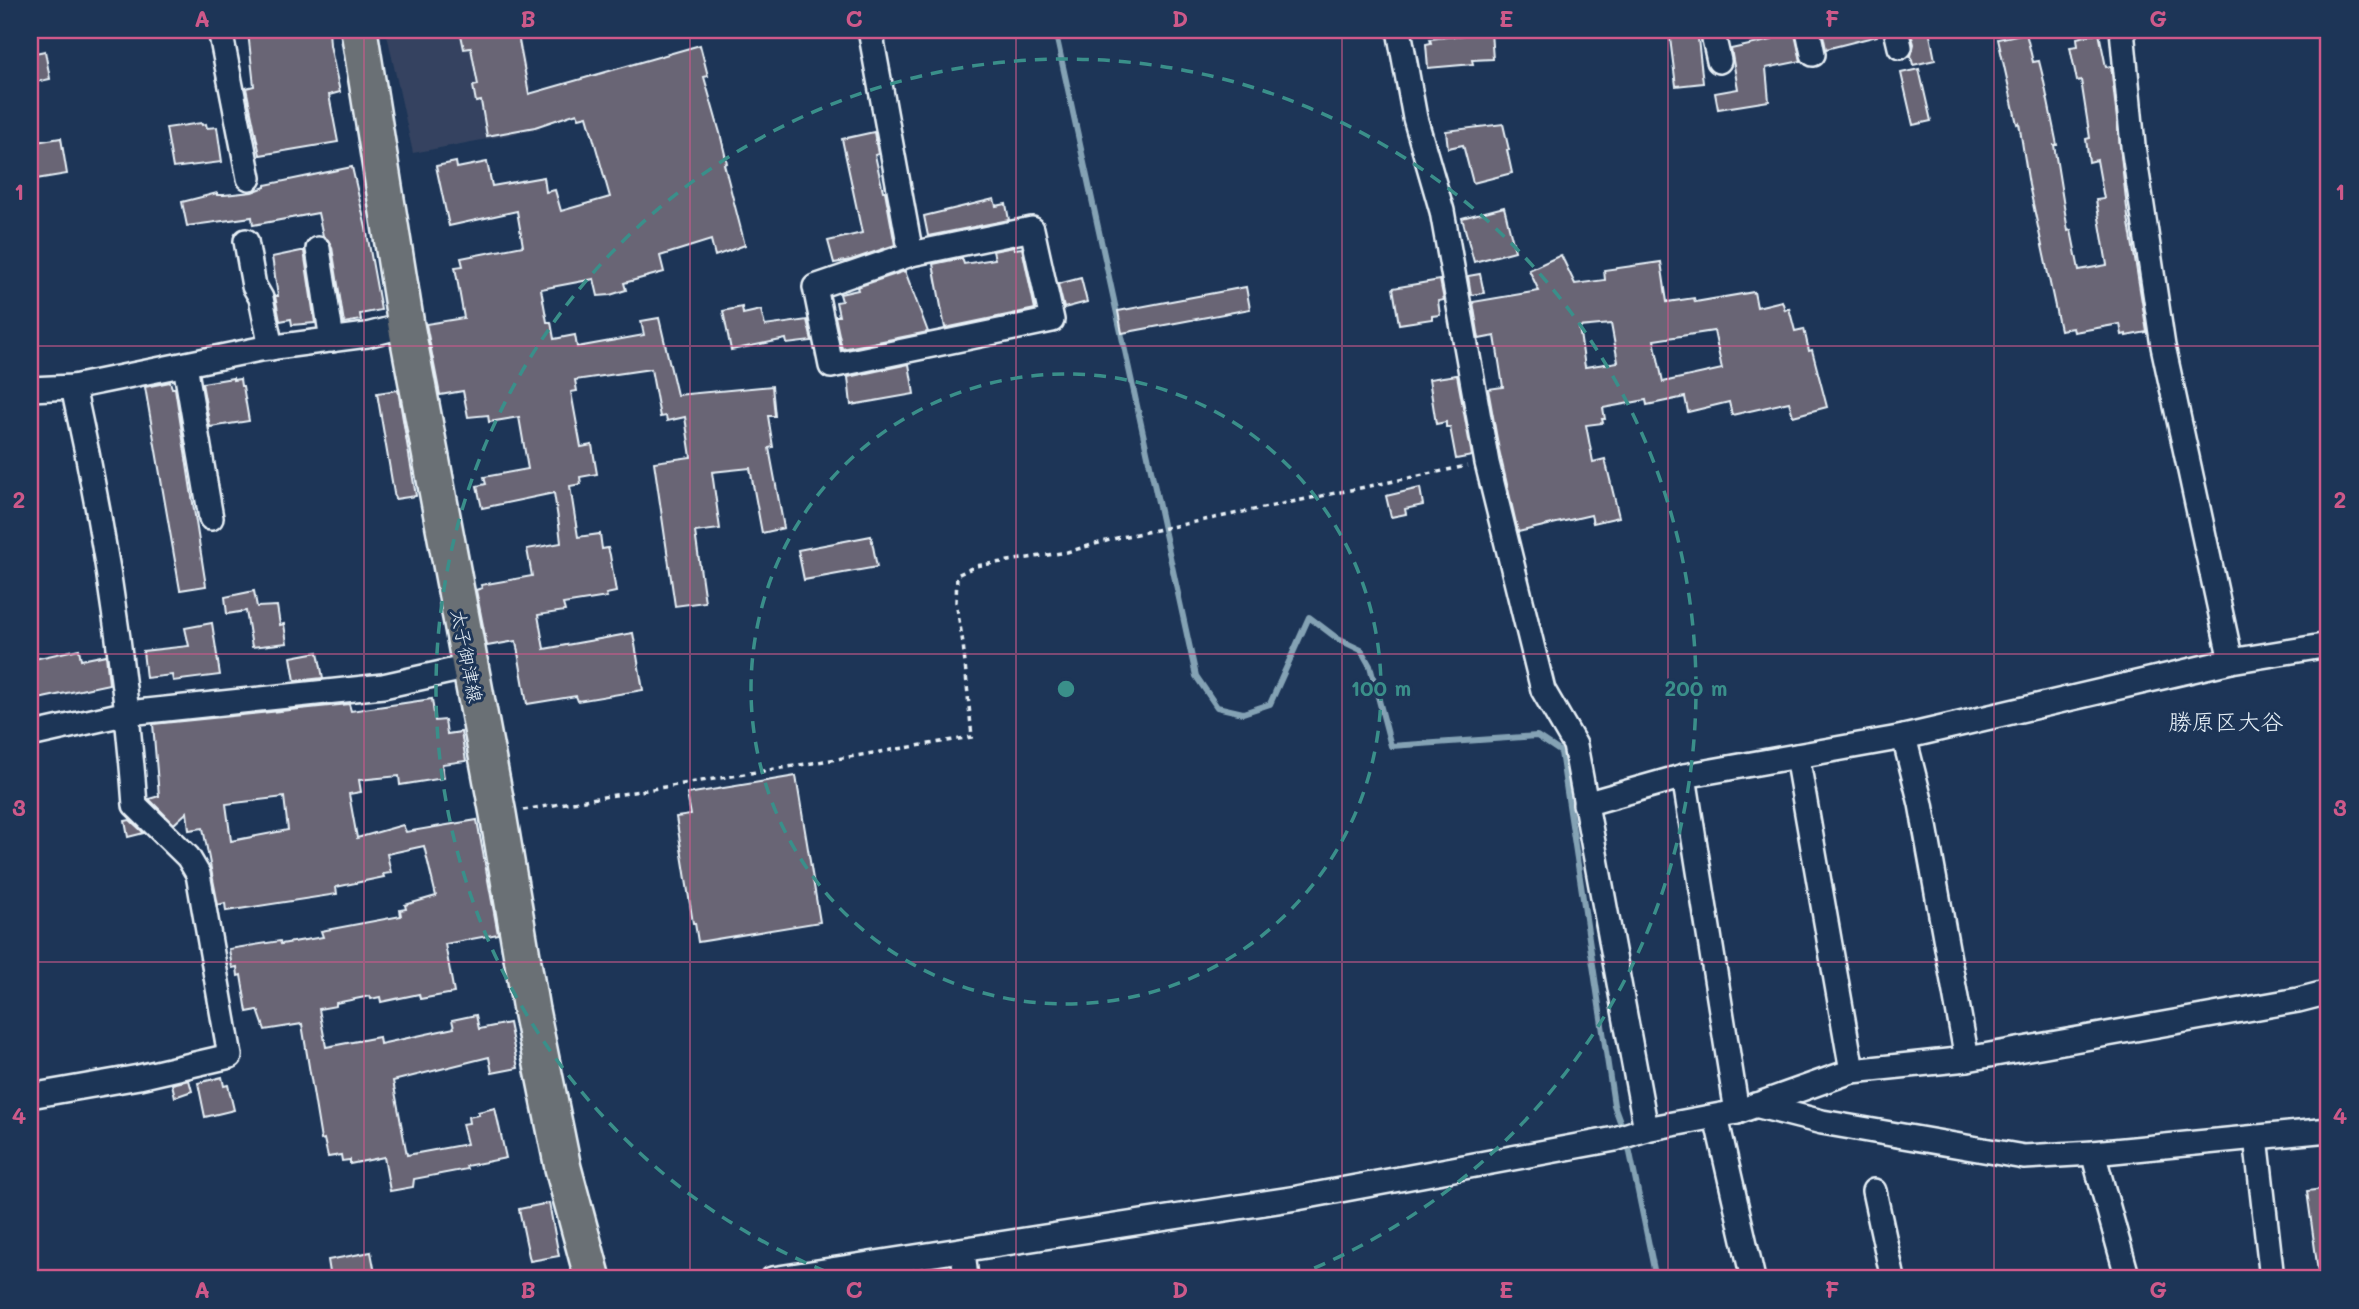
<svg xmlns="http://www.w3.org/2000/svg" width="2359" height="1309" viewBox="0 0 2359 1309" font-family="Mali,'Klee One',sans-serif">
	<rect width="100%" height="100%" fill="#1d3557"/>
	<filter id="ink" filterUnits="userSpaceOnUse"><feTurbulence type="fractalNoise" baseFrequency=".0143" numOctaves="2"/><feDisplacementMap in="SourceGraphic" scale="14" xChannelSelector="R" yChannelSelector="G"/><feConvolveMatrix kernelMatrix="1 2 1 2 8 2 1 2 1" color-interpolation-filters="sRGB"/></filter>
	<g filter="url(#ink)">
		<!-- built -->
		<path fill="#344360" d="M386,30H518L540,129L413,153Z"/>
		<g fill="none" stroke-linecap="round" stroke-linejoin="round">
			<!-- stream -->
			<path stroke="#84a2b4" stroke-width="6" d="M1055,30L1196,676L1217,707L1243,713L1270,704L1309,617L1338,639L1361,650L1370,666L1391,746L1537,736L1561,752L1614,1105L1628,1143L1656,1279"/>
		</g>
		<!-- building -->
		<g fill="#696575" stroke="#e8f1f8" stroke-width="2" fill-rule="evenodd">
			<path d="M262,30H329L330,45L340,92L329,95L338,142L260,155L246,88L254,86L248,32Z"/>
			<path d="M460,30H517L529,94L700,45L708,76L704,77L720,133L727,163L724,164L745,245L715,256L711,240L660,256L664,272L624,283L626,290L610,295L598,296L594,279L541,289L547,322H551L554,339L575,335L577,347L644,335L641,321L659,318L677,395L772,386L775,416H768L773,447L769,448L784,528L762,533L750,468L712,472L720,529L695,532L705,602L675,606L654,462L691,457L685,417L667,421L666,416L660,417L651,369L575,380L577,391L571,392L581,447L592,445L597,474L580,477L581,484L570,486L578,537L600,534L602,549L608,548L610,555L616,592L606,594L607,597L563,604L565,611L538,615L544,649L633,633L643,690L578,701L576,696L527,704L516,641L487,646L476,590L482,588L481,585L532,576L527,549L561,543L559,525L554,493L482,508L477,486L486,484L484,477L528,469L519,417L489,422L488,415L468,417L463,391L440,395L426,324L464,318L455,267L463,266L461,258L523,246L517,211L449,226L436,166L456,162L457,168L487,162L492,186L544,177L546,192L555,190L561,211L610,197L587,116L579,118L577,113L535,127L487,136L481,101L476,102L473,86L478,85L471,48L464,49Z"/>
			<path d="M1669,30H1697L1703,83L1676,86Z"/>
			<path d="M1770,30H1794L1801,61L1766,68L1769,101L1718,109L1715,93L1738,89L1731,49L1772,40Z"/>
			<path d="M1822,30H1876L1877,36L1826,49Z"/>
			<path d="M1910,30H1929L1935,60L1913,65L1911,56L1914,44Z"/>
			<path d="M1491,32L1493,59L1472,60L1473,64L1428,68L1426,44L1431,43L1430,39Z"/>
			<path d="M2026,33L2033,62L2039,61L2043,77L2057,145H2054L2068,231L2071,230L2079,270L2107,265L2096,200L2104,199L2097,160L2089,162L2086,139L2090,138L2081,80L2077,81L2070,47L2078,46L2077,38L2099,33L2106,67L2111,66L2128,217L2147,332L2126,336V334L2122,335L2120,324L2074,332L2073,328L2060,330L2029,185L2019,123L2017,124L1998,39Z"/>
			<path d="M45,51L50,79L30,83V54Z"/>
			<path d="M1919,69L1931,121L1913,125L1901,73Z"/>
			<path d="M201,123L202,125L206,124L207,128L217,127L222,162L173,168L166,128Z"/>
			<path d="M1503,124L1509,150H1507L1512,173L1473,183L1463,145L1448,148L1446,131Z"/>
			<path d="M874,132L878,154L875,155L883,191H885L895,245L851,260L834,263L828,241L862,233L842,139Z"/>
			<path d="M61,138L67,174L30,180V143Z"/>
			<path d="M352,167L366,228L381,310L360,314L361,320L344,323L332,247L328,240L323,236L318,213L253,225L252,217L187,226L182,202L217,193V195H224L252,192L265,187V185Z"/>
			<path d="M994,199L996,206L1006,204L1009,220L928,236L924,216Z"/>
			<path d="M1504,207L1515,251L1474,262L1462,218Z"/>
			<path d="M1014,247V249L1022,248L1035,309L945,328L933,264L962,258L964,264L995,259L993,251Z"/>
			<path d="M301,251H304L315,323L292,325L291,319L280,321L275,296H278L272,257Z"/>
			<path d="M1561,255L1575,284L1605,280L1604,270L1661,262L1667,302L1694,298L1695,302L1754,292L1757,307L1782,301L1785,310L1789,308L1795,331L1804,329L1809,351L1812,350L1827,407L1793,416L1789,402L1732,415L1729,402L1688,412L1685,397L1647,405L1646,400L1603,408L1605,419H1602L1603,423L1586,425L1593,462L1605,459L1619,517L1593,523L1591,515L1518,532L1499,450L1488,389L1503,387L1495,336L1479,339L1473,302L1539,291L1529,270ZM1611,324L1618,362L1585,367L1579,327ZM1714,331L1722,369L1663,382L1654,340Z"/>
			<path d="M905,271L928,332L842,349L835,316H839L836,302L842,301L840,294L858,290L857,287Z"/>
			<path d="M1480,274L1484,293L1471,295L1468,276Z"/>
			<path d="M1081,278L1087,302L1064,308L1058,284Z"/>
			<path d="M1440,280L1444,300L1438,301L1440,315L1432,316V319L1399,324L1393,288Z"/>
			<path d="M1246,287L1250,309L1122,333L1118,311Z"/>
			<path d="M742,307L743,314L761,310L765,326L807,320L812,341L787,344L786,339L731,350L723,311Z"/>
			<path d="M909,364L914,394L851,405L848,377Z"/>
			<path d="M1457,375L1472,456L1456,459L1450,427H1446V422L1436,424L1429,379Z"/>
			<path d="M233,378V380L240,379L241,386H243L249,421L210,427L202,383Z"/>
			<path d="M170,382L172,388H175L206,586L180,590L145,387Z"/>
			<path d="M398,390L416,496L395,499L377,393Z"/>
			<path d="M1420,488L1423,505L1405,509L1406,514L1391,517L1386,496Z"/>
			<path d="M871,536L877,567L804,580L798,550Z"/>
			<path d="M254,591L257,607L277,606L280,625L284,624L287,643L252,647L246,611L227,614L225,597Z"/>
			<path d="M212,623L220,675L173,681L172,675L146,678L143,651L189,646L185,628Z"/>
			<path d="M79,649L81,660L106,655L109,684L38,699L35,683L30,684V660Z"/>
			<path d="M318,652L323,678L295,681L291,657Z"/>
			<path d="M432,699L435,721L445,720L447,734L461,732L466,761L442,764L444,778L400,785L399,776L359,780L361,792L349,794L357,838L403,825L406,832L477,820L498,934L445,944L454,993L420,999L419,994L381,1002L380,997L371,999L370,996L336,1003V1006L319,1009L326,1047L379,1037L380,1044L454,1028L452,1020L476,1015L479,1029L509,1023L518,1068L492,1073L489,1057L393,1081L407,1155L467,1144L462,1124L469,1123L468,1117L479,1115L478,1112L495,1108L506,1158L466,1166L467,1169L414,1179L413,1187L390,1191L384,1157L350,1164V1160L342,1161L341,1155L328,1157L324,1139L321,1140L302,1024L265,1030L258,1010L247,1012L241,975L238,976L237,967L232,968L229,949L280,941L281,944L323,937L321,931L401,916L400,910L406,909L405,905L436,896L424,846L387,854L391,873L383,874L384,877L336,887L337,894L226,911L225,903L218,905L203,828L189,830L187,812L174,824L149,799L159,796L153,724L349,704L351,711ZM284,797L288,830L231,841L226,804Z"/>
			<path d="M796,776L820,922L698,942L695,923H693L676,817L691,815L687,794Z"/>
			<path d="M130,820L144,833L128,837L125,821Z"/>
			<path d="M222,1077L224,1086L228,1085L234,1110L205,1117L198,1083Z"/>
			<path d="M189,1080L192,1091L175,1097L172,1084Z"/>
			<path d="M2323,1189V1193L2329,1192V1279H2319L2307,1191Z"/>
			<path d="M549,1203L559,1256L530,1261L519,1209Z"/>
			<path d="M371,1252L375,1273L371,1274L372,1279H331L328,1260Z"/>
		</g>
		<g fill="none" stroke-linecap="round" stroke-linejoin="round">
			<!-- minor casing -->
			<g stroke="#e8f1f8" stroke-width="28">
				<g id="minor">
					<path d="M220,30L249,178"/>
					<path d="M870,30L911,254"/>
					<path d="M1399,30L1415,118L1442,211L1487,463L1543,690L1575,745L1646,1129"/>
					<path d="M1712,30L1719,61"/>
					<path d="M1808,30L1813,54"/>
					<path d="M1896,30L1900,47"/>
					<path d="M2122,30L2133,146L2163,346L2231,661"/>
					<path d="M1032,229L1052,320L831,366L815,287L911,254Z"/>
					<path d="M246,241L254,286L261,298L271,348"/>
					<path d="M318,249L332,340"/>
					<path d="M185,365L211,518"/>
					<path d="M30,389L73,387L260,349L367,335L406,325"/>
					<path d="M30,735L128,713L383,686L469,667"/>
					<path d="M1904,737L1921,804L1967,1059"/>
					<path d="M1797,756L1852,1071"/>
					<path d="M1684,776L1737,1112"/>
					<path d="M1585,804L1684,776L1904,737L2231,661L2329,645"/>
					<path d="M30,1096L139,1077L230,1056L198,874L188,857L135,805C125,664 104,525 73,387"/>
					<path d="M1755,1105L1822,1122L2024,1157L2093,1153L2329,1130"/>
					<path d="M1716,1117L1753,1279"/>
					<path d="M2256,1137L2272,1279"/>
					<path d="M2093,1153L2128,1279"/>
					<path d="M1874,1191L1893,1279"/>
					<path d="M963,1250L966,1279"/>
					<path d="M772,1279L1297,1198L1615,1139L1646,1129L1737,1112L1852,1071L1967,1059L2298,1000L2329,992"/>
				</g>
			</g>
			<!-- primary casing -->
			<g stroke="#e8f1f8" stroke-width="40">
				<path id="primary" d="M359,30L406,325L498,814L531,1010L563,1168L593,1279"/>
			</g>
			<!-- path -->
			<path stroke="#e8f1f8" stroke-width="3.5" stroke-dasharray="5 5" stroke-linecap="butt" d="M523,810L972,737L963,643L956,602L957,575L976,566L1067,552L1117,538L1467,466"/>
			<!-- minor -->
			<use href="#minor" stroke="#1d3557" stroke-width="23"/>
			<!-- primary -->
			<use href="#primary" stroke="#6b7074" stroke-width="35"/>
		</g>
	</g>
	<!-- grid -->
	<path fill="none" stroke="#cd598a" stroke-width="2" stroke-opacity="0.55" d="M364,30V1279M690,30V1279M1016,30V1279M1342,30V1279M1668,30V1279M1994,30V1279M30,346H2329M30,654H2329M30,962H2329"/>
	<!-- distance rings -->
	<g fill="none" stroke="#3a8f8a" stroke-width="3.5" stroke-dasharray="12 9">
		<circle cx="1066" cy="689" r="315"/>
		<path d="M845 1279A630 630 0 1 1 1287 1279"/>
	</g>
	<g text-anchor="middle" stroke-width="6" stroke-linejoin="round" paint-order="stroke">
		<!-- street labels -->
		<g font-size="19" fill="#e8f1f8" stroke="#1d3557">
			<text transform="translate(467 656) rotate(79)" y="7">太子御津線</text>
		</g>
		<!-- quarter labels -->
		<g font-size="23" fill="#e8f1f8" stroke="#1d3557">
			<text x="2226" y="730">勝原区大谷</text>
		</g>
	</g>
	<circle cx="1066" cy="689" r="10" fill="#3a8f8a" stroke="#1d3557" stroke-width="3.5"/>
	<g font-size="21" text-anchor="middle" font-weight="bold" fill="#3a8f8a" stroke="#1d3557" stroke-width="6" stroke-linejoin="round" paint-order="stroke">
		<text x="1381" y="696">100 m</text>
		<text x="1696" y="696">200 m</text>
	</g>
	<!-- margin -->
	<rect width="2359" height="1309" fill="none" stroke="#1d3557" stroke-width="77"/>
	<rect x="38" y="38" width="2282" height="1232" fill="none" stroke="#cd598a" stroke-width="2.5"/>
	<g font-size="23" text-anchor="middle" font-weight="bold" fill="#cd598a">
		<text x="202" y="27">A</text>
		<text x="528" y="27">B</text>
		<text x="854" y="27">C</text>
		<text x="1180" y="27">D</text>
		<text x="1506" y="27">E</text>
		<text x="1832" y="27">F</text>
		<text x="2158" y="27">G</text>
		<text x="19" y="200">1</text>
		<text x="2340" y="200">1</text>
		<text x="19" y="508">2</text>
		<text x="2340" y="508">2</text>
		<text x="19" y="816">3</text>
		<text x="2340" y="816">3</text>
		<text x="19" y="1124">4</text>
		<text x="2340" y="1124">4</text>
		<text x="202" y="1298">A</text>
		<text x="528" y="1298">B</text>
		<text x="854" y="1298">C</text>
		<text x="1180" y="1298">D</text>
		<text x="1506" y="1298">E</text>
		<text x="1832" y="1298">F</text>
		<text x="2158" y="1298">G</text>
	</g>
</svg>
